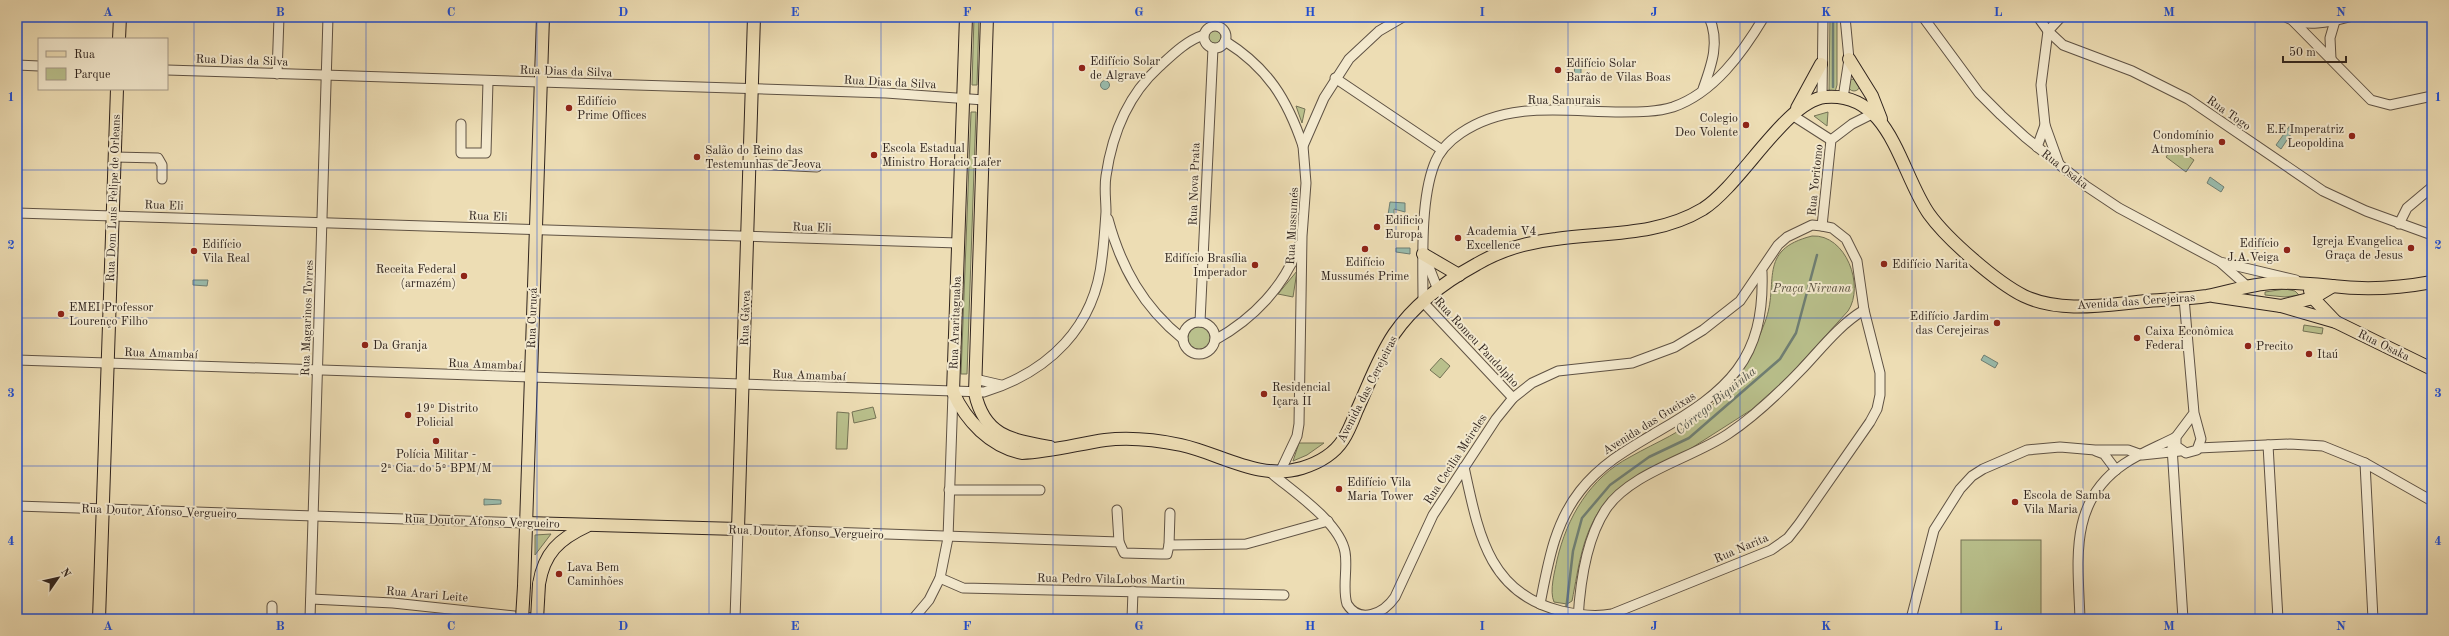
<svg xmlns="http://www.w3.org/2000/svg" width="2449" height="636" viewBox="0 0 2449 636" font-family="'Old Standard TT',serif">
	<rect width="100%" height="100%" fill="#edddb4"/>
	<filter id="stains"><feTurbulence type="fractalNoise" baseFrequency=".005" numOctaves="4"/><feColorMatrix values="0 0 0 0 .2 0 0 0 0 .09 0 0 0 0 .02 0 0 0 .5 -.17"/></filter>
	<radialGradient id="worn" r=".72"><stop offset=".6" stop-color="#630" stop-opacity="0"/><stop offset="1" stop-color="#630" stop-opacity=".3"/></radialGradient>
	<!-- green -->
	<g fill="#b9c08c" stroke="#747255">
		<path d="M974,17H979L977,85H972Z"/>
		<path d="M1830,17H1837V85L1835,92L1829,90Z"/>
		<circle cx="1214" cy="37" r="7"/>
		<circle cx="1854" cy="85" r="6"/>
		<path d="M1296,106L1305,109L1302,123Z"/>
		<path d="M971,112H976L967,374H961Z"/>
		<path d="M1828,112L1827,126L1814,116Z"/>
		<path d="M2174,146L2194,160L2186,172L2166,157Z"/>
		<path d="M1812,236C1846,234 1865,286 1848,311L1788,377L1751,410L1604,504C1582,533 1579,566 1572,601L1567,604L1554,602C1549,591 1555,571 1557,560C1567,517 1590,478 1630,457C1658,441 1682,433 1707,410C1732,386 1753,355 1765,322C1780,283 1756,250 1812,236Z"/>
		<path d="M1297,271L1293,297L1278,294Z"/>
		<path d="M2285,289L2295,291L2299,295L2285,297L2265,295V292Z"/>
		<path d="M2304,325L2323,328L2322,334L2303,331Z"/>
		<circle cx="1199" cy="338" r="13"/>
		<path d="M1441,358L1450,366L1440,378L1430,370Z"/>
		<path d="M873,407L876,418L854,423L852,412Z"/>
		<path d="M837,412L849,413L847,449H836Z"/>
		<path d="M1299,443H1324L1307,455L1293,461Z"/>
		<path d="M551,534L535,555V535Z"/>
		<rect x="1961" y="540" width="80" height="79"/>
	</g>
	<!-- water -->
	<g fill="#99bcad" stroke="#6f7f74">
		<path d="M1575,62L1581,63V78H1574Z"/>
		<circle cx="1105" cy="85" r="4.5"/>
		<path d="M2291,124L2295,128L2281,149L2276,145Z"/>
		<path d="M2210,177L2224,187L2221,192L2207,183Z"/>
		<path d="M1390,202L1405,203V212L1394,209V215H1388Z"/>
		<path d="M1396,248H1410V254L1396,252Z"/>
		<path d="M193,280H208L207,286L193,285Z"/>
		<path d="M1984,355L1998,363L1995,368L1981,360Z"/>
		<path d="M484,499L501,500V504L484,505Z"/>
	</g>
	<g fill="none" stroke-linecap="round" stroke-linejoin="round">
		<!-- stream -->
		<g stroke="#6f7f74" stroke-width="2.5">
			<path d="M1833,17V87"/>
			<path d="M1565,619L1573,551L1582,518L1610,485L1649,457L1689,438L1780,359L1796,333L1817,255"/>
		</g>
		<!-- minor casing -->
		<g stroke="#5f5244" stroke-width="11">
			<g id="minor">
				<path d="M1923,17L1979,93L2001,115L2025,137L2086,186L2119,208L2220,262L2296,280"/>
				<path d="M2038,17L2048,31L2063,45L2132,71L2188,99L2323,191L2366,211L2432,235"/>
				<path d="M2286,17C2304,28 2331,22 2349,17"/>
				<path d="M2293,21L2371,100L2390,105L2432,96"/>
				<circle cx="1215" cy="37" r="11"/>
				<path d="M1225,41C1268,68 1287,99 1303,146"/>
				<path d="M2331,59L2330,38L2335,21"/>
				<path d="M17,65L39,66"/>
				<path d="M167,70L886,93L984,100"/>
				<path d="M277,74L279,17"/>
				<path d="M1335,78L1442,150"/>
				<path d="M1703,89C1712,64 1720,42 1709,17"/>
				<path d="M1822,97L1823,17"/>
				<path d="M1843,98L1849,59L1845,17"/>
				<path d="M1792,115L1831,140"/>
				<path d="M461,124V153H486L488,81"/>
				<path d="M2037,147L2045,125"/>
				<path d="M115,157L158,158L162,165V179"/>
				<path d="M750,164L817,167"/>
				<path d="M2059,164L2045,125L2041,85L2048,31L2061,17"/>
				<path d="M17,213L958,243"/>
				<path d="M1108,219C1121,267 1143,307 1183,339"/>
				<path d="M2399,224L2407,208L2432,187"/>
				<path d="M1822,226L1831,140L1852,124L1874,113"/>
				<path d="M1425,257L1438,290"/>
				<path d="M2221,263L2247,286"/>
				<path d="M2184,298L2194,413L2201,439L2197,450L2186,453L2176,446V437L2194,413"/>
				<circle cx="1199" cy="338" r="16"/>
				<path d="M1200,322L1213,48"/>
				<path d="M1215,340C1253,319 1285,286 1299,245"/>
				<path d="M17,360L984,392C1049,372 1095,327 1102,258C1104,243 1105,227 1106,212C1106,200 1104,188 1106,176C1112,135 1128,95 1159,67C1172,55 1187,40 1204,35"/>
				<path d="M975,379L1001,385"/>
				<path d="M1513,398L1423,302C1423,262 1420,202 1434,165C1439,151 1449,141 1461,133C1509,100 1568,112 1622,112C1639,112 1657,112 1673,107C1714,93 1743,52 1764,17"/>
				<path d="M2268,445L2278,619"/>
				<path d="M2172,447L2183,619"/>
				<path d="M2198,448L2290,444L2323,446L2365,463L2432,501"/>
				<path d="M2096,451L2104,454L2116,470"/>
				<path d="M2365,463L2373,619"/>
				<path d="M1270,472C1292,491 1340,522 1345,552C1348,568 1342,589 1347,604C1360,625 1384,613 1395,597L1433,515L1496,419L1513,398L1532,383L1558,371L1632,363L1675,347L1703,330L1740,301L1778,245L1787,237L1812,225L1822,226L1832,228L1846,239L1857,261L1864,310L1880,373V395L1877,409L1870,422L1799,524L1788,538L1771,550L1612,614C1595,617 1578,615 1561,611C1487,593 1478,530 1464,467"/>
				<path d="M1280,472L1297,436L1299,424L1302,236L1306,183L1303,146L1324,98L1349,59L1379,31L1403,17"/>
				<path d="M949,490H1040"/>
				<path d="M17,506L526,523"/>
				<path d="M1117,510L1119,542"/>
				<path d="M1169,545L1170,513"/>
				<path d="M940,578L963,588L1284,595"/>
				<path d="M311,599L393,603L542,619"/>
				<path d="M1540,604C1548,564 1554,524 1580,491C1601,464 1628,449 1657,432C1728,391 1765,360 1762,272"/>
				<path d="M272,619V606"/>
				<path d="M310,619L328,17"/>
				<path d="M735,619L738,529L1119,542L1124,553L1161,554H1167L1169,545L1246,544L1328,521"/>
				<path d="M913,619L929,600L940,578L948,538L953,393"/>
				<path d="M1132,619L1133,591"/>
				<path d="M1578,619C1580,584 1586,539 1606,509C1630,473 1692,458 1728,434C1755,416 1779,393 1801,370C1821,349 1839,325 1864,310"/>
				<path d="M1911,619L1934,530L1960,489L1972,476L1983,469L2027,450L2060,447L2095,450H2128L2142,455L2180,451"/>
				<path d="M2080,619C2078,560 2068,502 2124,464C2140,453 2159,446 2176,437"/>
			</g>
		</g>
		<!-- major casing -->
		<g stroke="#30241e" stroke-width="14">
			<g id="major">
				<path d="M966,17L953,392C966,421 990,446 1022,453C1050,452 1078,444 1105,440C1129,437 1157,440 1181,445C1222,454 1259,481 1302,468C1318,463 1334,454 1343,440C1349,431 1353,420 1357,410C1369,384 1378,358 1394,334C1414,305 1446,281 1477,264C1501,250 1528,242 1556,239C1607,232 1658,236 1703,209C1741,185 1786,101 1825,97C1891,91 1900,173 1929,214C1947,239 1996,282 2024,296C2062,314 2109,304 2148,301C2168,299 2188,299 2207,296C2229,292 2250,284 2273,283C2293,282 2312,284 2332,286C2364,290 2400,288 2432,282"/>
				<path d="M987,17L975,393C984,436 1011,440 1050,447"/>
				<path d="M119,39L120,17"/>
				<path d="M1849,59L1872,96L1881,119"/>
				<path d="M1797,108L1821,64"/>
				<path d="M1423,254L1459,275"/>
				<path d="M2310,291L2313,298L2336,322"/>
				<path d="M2213,296L2281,306L2336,322L2432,369"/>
				<path d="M2281,306L2313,298L2333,286"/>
				<path d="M526,523L738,529L754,17"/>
				<path d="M539,584C544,553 559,539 587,526"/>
				<path d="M524,586L543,17"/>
				<path d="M99,619L117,89"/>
			</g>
		</g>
		<!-- minor -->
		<use href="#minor" stroke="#f3e9ce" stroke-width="9"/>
		<!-- major -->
		<use href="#major" stroke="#edddb4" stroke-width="12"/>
		<!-- major-bridge casing -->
		<g stroke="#30241e" stroke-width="14" stroke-linecap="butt">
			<g id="major-bridge">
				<path d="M522,619L524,586"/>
				<path d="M537,619L539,584"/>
			</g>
		</g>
		<!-- major-bridge -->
		<use href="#major-bridge" stroke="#edddb4" stroke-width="12"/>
	</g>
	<!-- grid -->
	<path fill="none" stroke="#1d4ed8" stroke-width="1" stroke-opacity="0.55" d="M194,17V619M366,17V619M537,17V619M709,17V619M881,17V619M1053,17V619M1224,17V619M1396,17V619M1568,17V619M1740,17V619M1912,17V619M2083,17V619M2255,17V619M17,170H2432M17,318H2432M17,466H2432"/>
	<!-- markers -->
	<g fill="#8f2418" stroke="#f3e9ce" stroke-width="1.5">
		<circle cx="1082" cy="68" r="4"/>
		<circle cx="1558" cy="70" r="4"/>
		<circle cx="569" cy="108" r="4"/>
		<circle cx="1746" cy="125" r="4"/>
		<circle cx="2352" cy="136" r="4"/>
		<circle cx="2222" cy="142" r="4"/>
		<circle cx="874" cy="155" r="4"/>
		<circle cx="697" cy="157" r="4"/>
		<circle cx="1377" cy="227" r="4"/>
		<circle cx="1458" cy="238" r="4"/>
		<circle cx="2411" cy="248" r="4"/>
		<circle cx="1365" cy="249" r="4"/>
		<circle cx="2287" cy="250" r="4"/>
		<circle cx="194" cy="251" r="4"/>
		<circle cx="1884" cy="264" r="4"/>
		<circle cx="1255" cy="265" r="4"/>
		<circle cx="464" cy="276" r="4"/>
		<circle cx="61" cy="314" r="4"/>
		<circle cx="1997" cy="323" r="4"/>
		<circle cx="2137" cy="338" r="4"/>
		<circle cx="365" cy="345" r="4"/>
		<circle cx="2248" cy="346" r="4"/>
		<circle cx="2309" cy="354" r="4"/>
		<circle cx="1264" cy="394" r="4"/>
		<circle cx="408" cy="415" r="4"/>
		<circle cx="436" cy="441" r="4"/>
		<circle cx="1339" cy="489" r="4"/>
		<circle cx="2015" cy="502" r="4"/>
		<circle cx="559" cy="574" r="4"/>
	</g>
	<g text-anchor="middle" stroke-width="4" stroke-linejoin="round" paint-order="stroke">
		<!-- street labels -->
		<g font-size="12" fill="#30241e" stroke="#f3e9ce">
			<text transform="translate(242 60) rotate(2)" y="4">Rua Dias da Silva</text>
			<text transform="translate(566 71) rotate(2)" y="4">Rua Dias da Silva</text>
			<text transform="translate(890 82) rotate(3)" y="4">Rua Dias da Silva</text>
			<text x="1564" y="104">Rua Samurais</text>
			<text transform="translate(2229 113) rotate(35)" y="4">Rua Togo</text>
			<text transform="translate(2065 169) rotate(38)" y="4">Rua Osaka</text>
			<text transform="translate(1815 180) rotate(-84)" y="4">Rua Yoritomo</text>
			<text transform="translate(1194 184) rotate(-88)" y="4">Rua Nova Prata</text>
			<text transform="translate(113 198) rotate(-88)" y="4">Rua Dom Luís Felipe de Orleans</text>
			<text transform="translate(164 205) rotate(2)" y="4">Rua Eli</text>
			<text transform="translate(488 216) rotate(2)" y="4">Rua Eli</text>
			<text transform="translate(1292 226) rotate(-87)" y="4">Rua Mussumés</text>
			<text transform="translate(812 227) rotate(2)" y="4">Rua Eli</text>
			<text transform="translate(2136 301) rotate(-4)" y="4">Avenida das Cerejeiras</text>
			<text transform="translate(307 318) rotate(-88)" y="4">Rua Magarinos Torres</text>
			<text transform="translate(532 318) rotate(-88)" y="4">Rua Curuçá</text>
			<text transform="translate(745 318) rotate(-88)" y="4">Rua Gávea</text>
			<text transform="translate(955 323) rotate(-88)" y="4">Rua Araritaguaba</text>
			<text transform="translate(1477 342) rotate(47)" y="4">Rua Romeu Pandolpho</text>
			<text transform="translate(2384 345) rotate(26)" y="4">Rua Osaka</text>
			<text transform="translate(161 353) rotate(2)" y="4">Rua Amambaí</text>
			<text transform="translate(485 364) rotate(2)" y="4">Rua Amambaí</text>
			<text transform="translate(809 375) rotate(2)" y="4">Rua Amambaí</text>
			<text transform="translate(1367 389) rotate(-63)" y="4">Avenida das Cerejeiras</text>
			<text transform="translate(1649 423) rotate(-32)" y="4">Avenida das Gueixas</text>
			<text transform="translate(1455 459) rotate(-57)" y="4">Rua Cecilia Meireles</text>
			<text transform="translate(159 511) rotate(2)" y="4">Rua Doutor Afonso Vergueiro</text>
			<text transform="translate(482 521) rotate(2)" y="4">Rua Doutor Afonso Vergueiro</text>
			<text transform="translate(806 532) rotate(2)" y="4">Rua Doutor Afonso Vergueiro</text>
			<text transform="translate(1741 548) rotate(-23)" y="4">Rua Narita</text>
			<text transform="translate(1111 579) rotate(1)" y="4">Rua Pedro VilaLobos Martin</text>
			<text transform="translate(427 594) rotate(5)" y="4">Rua Arari Leite</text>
		</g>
		<!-- poi labels -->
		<g font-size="12" fill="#30241e" stroke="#f3e9ce" text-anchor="start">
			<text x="1090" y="65">Edifício Solar<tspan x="1090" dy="14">de Algrave</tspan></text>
			<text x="1566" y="67">Edifício Solar<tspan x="1566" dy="14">Barão de Vilas Boas</tspan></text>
			<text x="577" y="105">Edifício<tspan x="577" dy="14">Prime Offices</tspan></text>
			<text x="1738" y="122" text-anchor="end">Colegio<tspan x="1738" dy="14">Deo Volente</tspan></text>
			<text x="2344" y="133" text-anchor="end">E.E Imperatriz<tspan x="2344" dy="14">Leopoldina</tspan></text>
			<text x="2214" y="139" text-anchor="end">Condomínio<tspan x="2214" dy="14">Atmosphera</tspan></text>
			<text x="882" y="152">Escola Estadual<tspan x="882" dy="14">Ministro Horacio Lafer</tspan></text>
			<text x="705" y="154">Salão do Reino das<tspan x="705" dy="14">Testemunhas de Jeova</tspan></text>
			<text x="1385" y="224">Edificio<tspan x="1385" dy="14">Europa</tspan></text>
			<text x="1466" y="235">Academia V4<tspan x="1466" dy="14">Excellence</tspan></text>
			<text x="2403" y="245" text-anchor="end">Igreja Evangelica<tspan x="2403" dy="14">Graça de Jesus</tspan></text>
			<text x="2279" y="247" text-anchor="end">Edifício<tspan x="2279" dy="14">J.A.Veiga</tspan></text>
			<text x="202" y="248">Edifício<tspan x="202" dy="14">Vila Real</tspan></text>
			<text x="1247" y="262" text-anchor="end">Edifício Brasília<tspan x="1247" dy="14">Imperador</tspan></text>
			<text x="1365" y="266" text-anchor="middle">Edifício<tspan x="1365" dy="14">Mussumés Prime</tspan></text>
			<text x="1892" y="268">Edifício Narita</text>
			<text x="456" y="273" text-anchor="end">Receita Federal<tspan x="456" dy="14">(armazém)</tspan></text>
			<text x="69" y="311">EMEI Professor<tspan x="69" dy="14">Lourenço Filho</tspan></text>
			<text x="1989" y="320" text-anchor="end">Edifício Jardim<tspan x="1989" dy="14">das Cerejeiras</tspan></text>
			<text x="2145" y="335">Caixa Econômica<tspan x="2145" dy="14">Federal</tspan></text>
			<text x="373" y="349">Da Granja</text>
			<text x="2256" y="350">Precito</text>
			<text x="2317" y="358">Itaú</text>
			<text x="1272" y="391">Residencial<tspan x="1272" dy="14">Içara II</tspan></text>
			<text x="416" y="412">19º Distrito<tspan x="416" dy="14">Policial</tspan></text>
			<text x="436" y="458" text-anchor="middle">Polícia Militar -<tspan x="436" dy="14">2ª Cia. do 5º BPM/M</tspan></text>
			<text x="1347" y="486">Edifício Vila<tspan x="1347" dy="14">Maria Tower</tspan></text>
			<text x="2023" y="499">Escola de Samba<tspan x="2023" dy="14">Vila Maria</tspan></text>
			<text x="567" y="571">Lava Bem<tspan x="567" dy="14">Caminhões</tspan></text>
		</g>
		<!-- park labels -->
		<g font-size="12" font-style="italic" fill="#524b3a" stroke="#f3e9ce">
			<text x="1812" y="292">Praça Nirvana</text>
		</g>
		<!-- water labels -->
		<g font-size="13" font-style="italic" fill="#505249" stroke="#f3e9ce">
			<text transform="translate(1715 400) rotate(-39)" y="5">Córrego Biquinha</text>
		</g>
	</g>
	<!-- margin -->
	<rect width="2449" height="636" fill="none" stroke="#edddb4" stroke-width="44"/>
	<!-- legend -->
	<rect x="38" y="38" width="130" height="52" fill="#f3e9ce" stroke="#a59a88"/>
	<rect x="46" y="51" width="20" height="6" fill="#edddb4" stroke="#a59a88"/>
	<text x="74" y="58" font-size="12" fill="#30241e">Rua</text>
	<rect x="46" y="68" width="20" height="12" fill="#b9c08c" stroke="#a59a88"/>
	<text x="74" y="78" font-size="12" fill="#30241e">Parque</text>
	<!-- north arrow -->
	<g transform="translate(58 578) rotate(56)" stroke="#f3e9ce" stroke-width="3" paint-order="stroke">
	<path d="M0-3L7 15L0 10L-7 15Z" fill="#30241e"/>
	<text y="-6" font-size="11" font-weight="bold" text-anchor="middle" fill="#30241e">N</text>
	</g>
	<!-- scale -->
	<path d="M2283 56v6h63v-6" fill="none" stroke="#30241e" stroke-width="2"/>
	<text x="2289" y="56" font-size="12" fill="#30241e" stroke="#f3e9ce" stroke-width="3" paint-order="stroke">50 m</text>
	<rect x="22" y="22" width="2405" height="592" fill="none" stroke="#1d4ed8" stroke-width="1.5"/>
	<g font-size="13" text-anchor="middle" font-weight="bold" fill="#1d4ed8">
		<text x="108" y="16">A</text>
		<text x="280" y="16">B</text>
		<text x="451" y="16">C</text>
		<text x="623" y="16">D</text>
		<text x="795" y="16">E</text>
		<text x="967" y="16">F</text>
		<text x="1139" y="16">G</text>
		<text x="1310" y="16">H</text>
		<text x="1482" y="16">I</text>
		<text x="1654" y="16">J</text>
		<text x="1826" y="16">K</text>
		<text x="1998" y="16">L</text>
		<text x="2169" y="16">M</text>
		<text x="2341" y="16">N</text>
		<text x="11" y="101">1</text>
		<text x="2438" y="101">1</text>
		<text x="11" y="249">2</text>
		<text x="2438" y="249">2</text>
		<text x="11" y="397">3</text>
		<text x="2438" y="397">3</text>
		<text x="11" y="545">4</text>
		<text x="2438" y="545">4</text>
		<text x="108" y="630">A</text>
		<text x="280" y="630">B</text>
		<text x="451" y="630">C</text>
		<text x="623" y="630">D</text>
		<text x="795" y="630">E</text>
		<text x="967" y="630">F</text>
		<text x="1139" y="630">G</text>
		<text x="1310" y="630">H</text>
		<text x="1482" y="630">I</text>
		<text x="1654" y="630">J</text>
		<text x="1826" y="630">K</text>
		<text x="1998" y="630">L</text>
		<text x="2169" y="630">M</text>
		<text x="2341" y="630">N</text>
	</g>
	<rect width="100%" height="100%" filter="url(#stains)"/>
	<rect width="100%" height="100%" fill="url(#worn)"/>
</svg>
